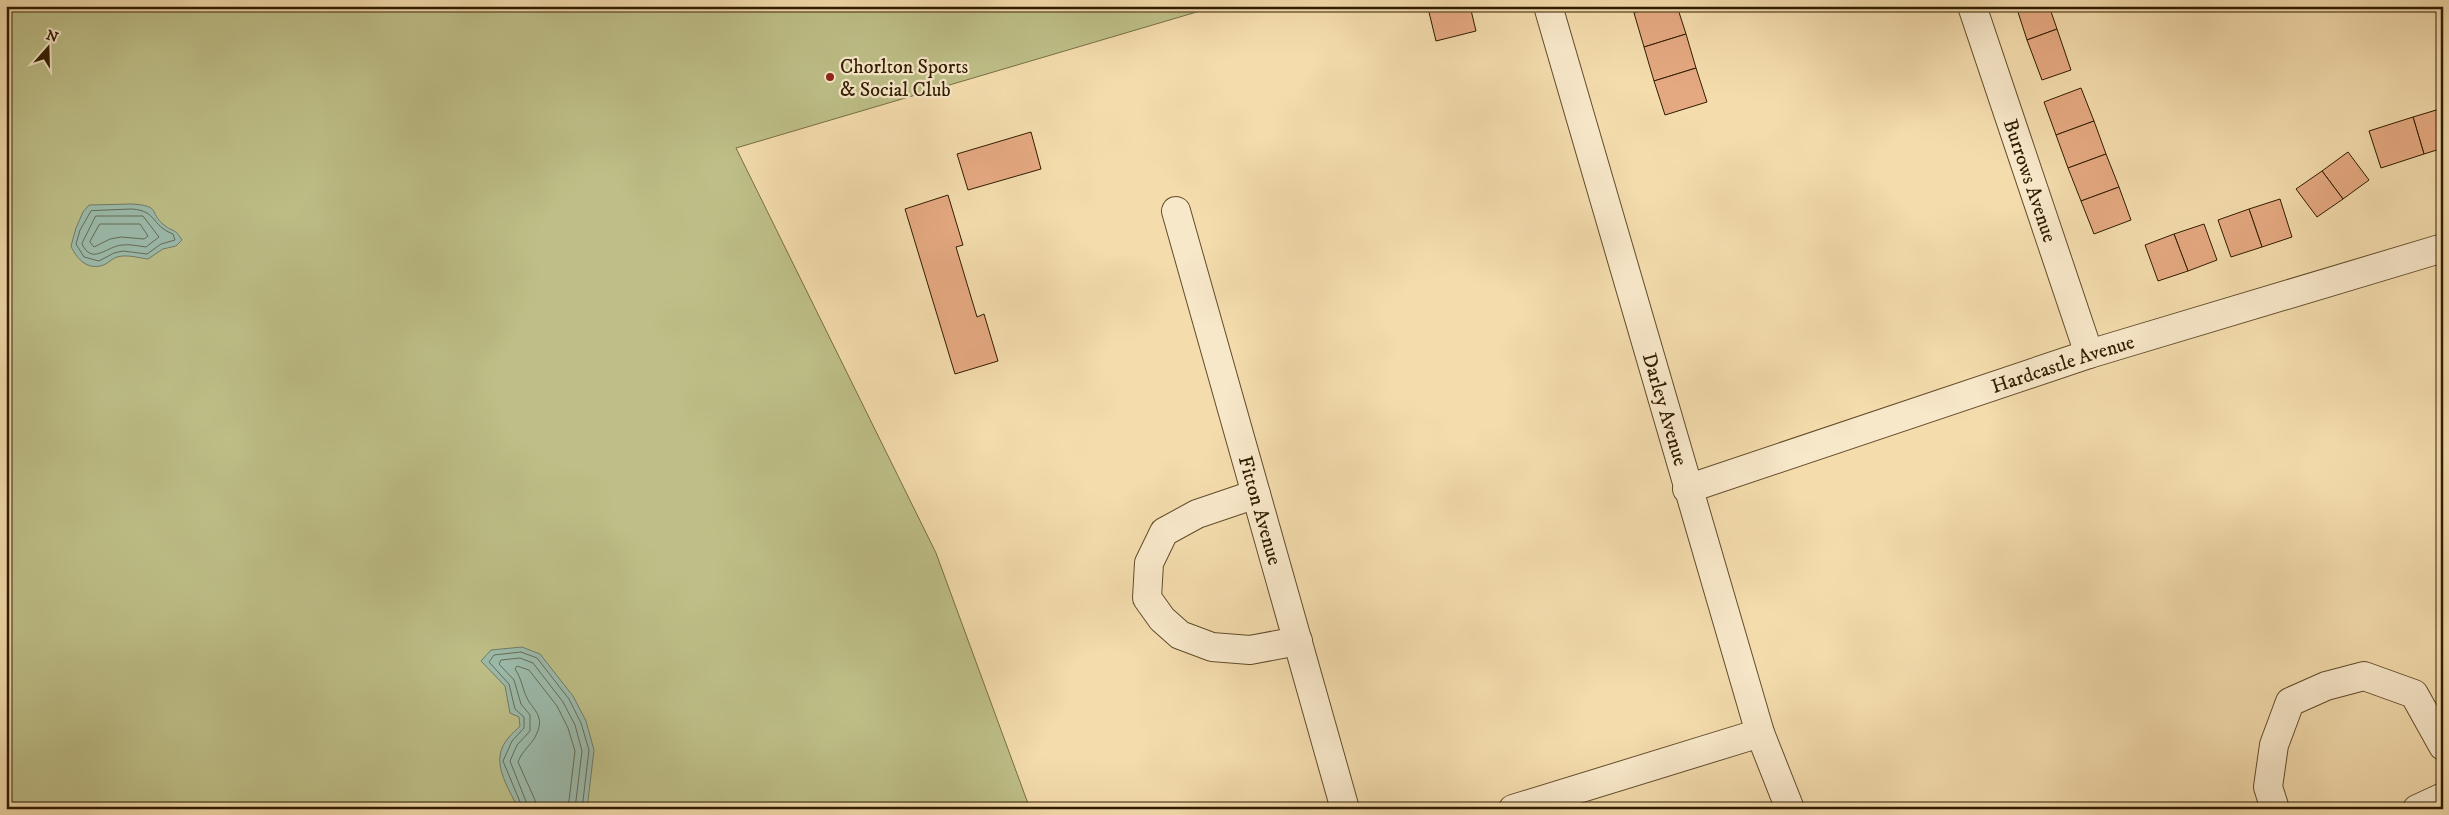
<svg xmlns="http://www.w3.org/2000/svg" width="2449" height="815" viewBox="0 0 2449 815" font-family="'IM FELL DW Pica',serif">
	<rect width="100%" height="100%" fill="#f4dcad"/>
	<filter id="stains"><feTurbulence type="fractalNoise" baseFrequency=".004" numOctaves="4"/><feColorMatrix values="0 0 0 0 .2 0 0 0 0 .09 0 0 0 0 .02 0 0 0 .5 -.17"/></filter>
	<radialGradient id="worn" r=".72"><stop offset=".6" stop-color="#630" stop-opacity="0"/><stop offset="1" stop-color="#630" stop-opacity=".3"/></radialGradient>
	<!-- green -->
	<path fill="#bebf88" stroke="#776e44" d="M6,6H1217L736,148L936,553L1030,809H6Z"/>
	<!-- water -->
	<g fill="#9cbbac" stroke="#717b67">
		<path d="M132,204C162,206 148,212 164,225C174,233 174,227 182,240L176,246L163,249L148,259C139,258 127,254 117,257C111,259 107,265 100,266C86,269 76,258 71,246L76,228L83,212L89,205Z"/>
		<path d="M522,647L540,654L573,696L586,721L594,750L587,809H518C508,785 488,761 509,737C512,733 517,730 520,726L519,717L510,713L505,686L481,661L491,650Z"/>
	</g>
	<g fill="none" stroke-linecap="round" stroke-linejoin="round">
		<!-- shore -->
		<g stroke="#666c56" stroke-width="1">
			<path d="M132,209C158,211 150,225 173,234L175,240L161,244L147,254L123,251L114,253L99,261L84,257L76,244L80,230L91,211Z"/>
			<path d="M96,216H143L159,237L146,247C138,246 130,244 122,245C107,246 92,266 82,244Z"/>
			<path d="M100,224H140L148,236L144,239L121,237L110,239L94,247L90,242Z"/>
			<path d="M523,809L503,761L512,741L524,728V717L515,709L509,684L489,662L494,655L521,652L537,658L569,699L581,723L589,750L582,809"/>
			<path d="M529,809L510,761L517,745L530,731V715L521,704L514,680L499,664L501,660L520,658L533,663L563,702L575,725L582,751L575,809"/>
			<path d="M536,809L535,800L518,762C522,750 533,744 537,733C545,715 532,709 527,698C522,688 522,679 515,669L517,666L529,670L557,706L568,728L575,751L568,809"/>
		</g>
	</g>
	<!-- building -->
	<g fill="#e5a981" stroke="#301c00">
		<path d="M1437,6H1470L1476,31L1436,41L1428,8Z"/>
		<path d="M1632,6H1656L1634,13Z"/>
		<path d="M1656,6H1677L1686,34L1644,47L1634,13Z"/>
		<path d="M2016,6H2049L2057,29L2027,40Z"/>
		<path d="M2057,29L2071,70L2042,80L2027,40Z"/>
		<path d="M1686,34L1696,68L1654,81L1644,47Z"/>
		<path d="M1696,68L1707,102L1665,115L1654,81Z"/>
		<path d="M2081,88L2094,121L2056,135L2044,102Z"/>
		<path d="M2443,108V148L2424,154L2413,117Z"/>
		<path d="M2413,117L2424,154L2381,168L2369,131Z"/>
		<path d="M2094,121L2106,154L2068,168L2056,135Z"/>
		<path d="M1031,132L1041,169L968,190L957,154Z"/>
		<path d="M2348,152L2369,180L2343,199L2322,171Z"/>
		<path d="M2106,154L2119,187L2081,201L2068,168Z"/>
		<path d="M2322,171L2343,199L2317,217L2296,189Z"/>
		<path d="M2119,187L2131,220L2094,234L2081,201Z"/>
		<path d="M948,195L963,245L956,247L977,317L984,314L998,361L955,374L905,209Z"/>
		<path d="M2280,199L2292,237L2262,247L2249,209Z"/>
		<path d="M2249,209L2262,247L2231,257L2218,220Z"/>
		<path d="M2204,224L2217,260L2188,271L2174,234Z"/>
		<path d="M2174,234L2188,271L2158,281L2145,245Z"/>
	</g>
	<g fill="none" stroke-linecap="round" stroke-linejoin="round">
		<!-- minor casing -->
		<g stroke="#614c2b" stroke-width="30">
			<g id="minor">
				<path id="s1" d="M1548,6L1760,733L1790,809"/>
				<path id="s2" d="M1972,6L2089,354"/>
				<path id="s3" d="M1176,211L1345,809"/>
				<path id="s4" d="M1687,489L2089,354L2443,248"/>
				<path d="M1256,494L1197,514L1164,532L1149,563L1147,598L1162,619L1180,635L1212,647L1250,650L1298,641"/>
				<path d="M1513,809L1760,733"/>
				<path d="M2275,809L2268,787L2274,745L2290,702L2326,686L2364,676L2414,694L2443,746"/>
				<path d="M2417,809L2443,797"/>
			</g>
		</g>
		<!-- minor -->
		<use href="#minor" stroke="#f8e8ca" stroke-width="28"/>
	</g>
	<!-- markers -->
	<circle fill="#8f2418" stroke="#f8e8ca" stroke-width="2" cx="830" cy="77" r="5"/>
	<g text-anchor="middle" stroke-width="4.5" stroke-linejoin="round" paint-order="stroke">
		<!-- poi labels -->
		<g font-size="20" fill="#301c00" stroke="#f8e8ca" text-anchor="start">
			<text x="840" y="73">Chorlton Sports<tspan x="840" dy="23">&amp; Social Club</tspan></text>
		</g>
		<!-- street labels -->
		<g font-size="20" fill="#301c00" stroke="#f8e8ca">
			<text dy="7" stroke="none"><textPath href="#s2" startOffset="184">Burrows Avenue</textPath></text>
			<text dy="7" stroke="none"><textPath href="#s4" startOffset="396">Hardcastle Avenue</textPath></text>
			<text dy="7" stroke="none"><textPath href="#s1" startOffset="420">Darley Avenue</textPath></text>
			<text dy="7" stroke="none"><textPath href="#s3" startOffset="311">Fitton Avenue</textPath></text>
		</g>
	</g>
	<!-- margin -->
	<rect width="2449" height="815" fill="none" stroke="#f4dcad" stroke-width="25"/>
	<rect x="8" y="8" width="2434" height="800" fill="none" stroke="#301c00" stroke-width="2.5"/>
	<rect x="12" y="12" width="2424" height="790" fill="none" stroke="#301c00"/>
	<!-- north arrow -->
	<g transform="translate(48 48) rotate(20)" stroke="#f8e8ca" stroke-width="4" paint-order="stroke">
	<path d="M0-4L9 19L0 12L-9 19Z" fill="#301c00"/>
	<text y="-8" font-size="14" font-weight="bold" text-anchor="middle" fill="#301c00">N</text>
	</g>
	<rect width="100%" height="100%" filter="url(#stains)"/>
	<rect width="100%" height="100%" fill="url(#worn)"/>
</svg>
